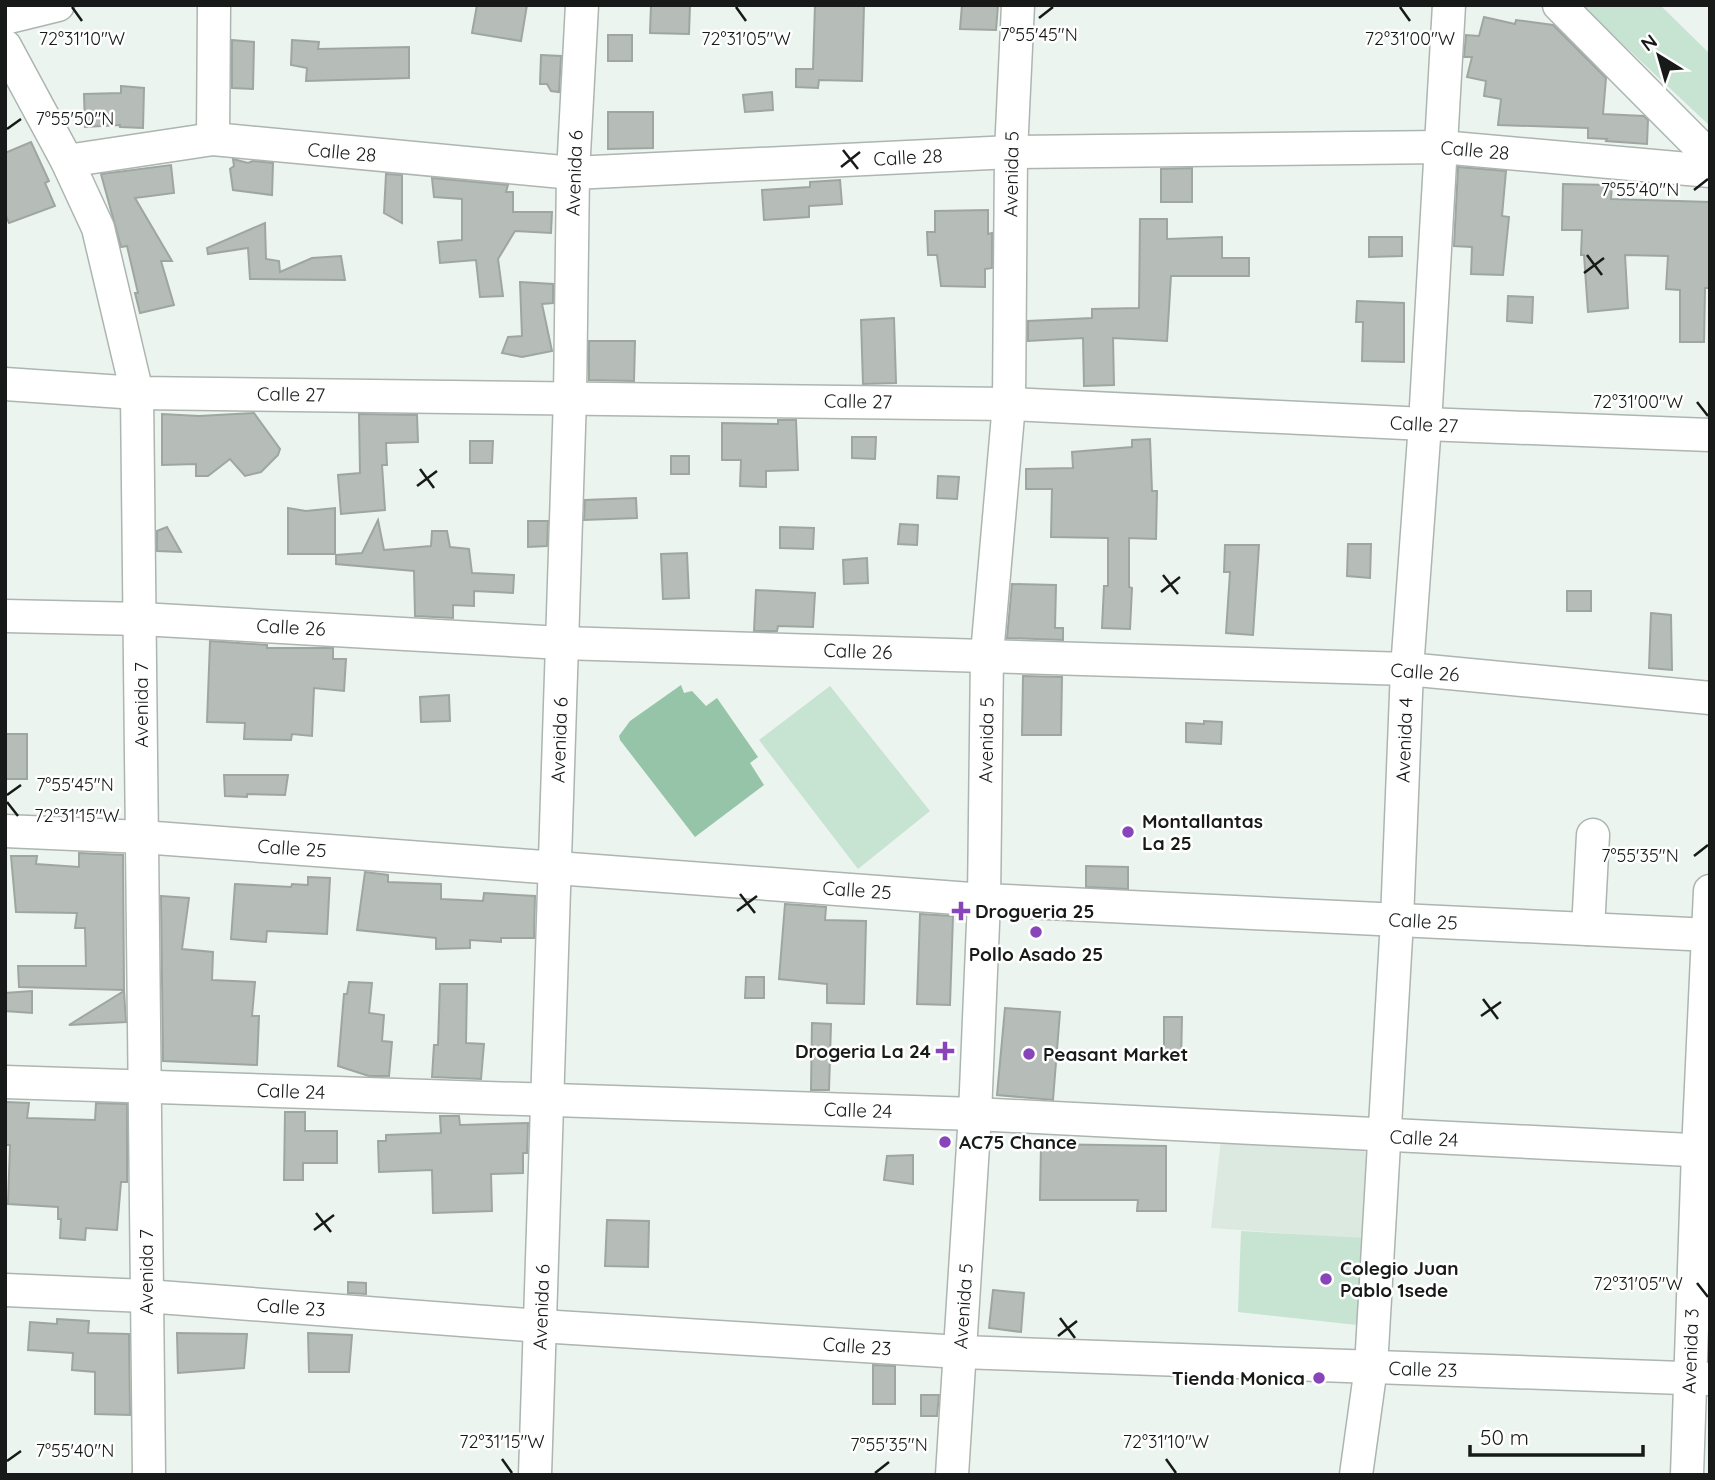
<svg xmlns="http://www.w3.org/2000/svg" width="1715" height="1480" viewBox="0 0 1715 1480" font-family="Quicksand,sans-serif">
	<rect width="100%" height="100%" fill="#ecf4ef"/>
	<!-- built -->
	<path fill="#dbe9e0" d="M1221,1139L1371,1145L1366,1239L1211,1228Z"/>
	<!-- green -->
	<g fill="#c7e3d2">
		<path d="M1581,5H1660L1710,54V126Z"/>
		<path d="M830,686L930,811L858,869L759,740Z"/>
		<path d="M1241,1231L1365,1238L1357,1325L1238,1312Z"/>
	</g>
	<!-- water -->
	<path fill="#96c4a8" d="M681,685L684,693L692,691L706,706L717,698L758,757L750,763L764,785L695,837L620,740L619,736L630,721Z"/>
	<!-- building -->
	<g fill="#b6bdb9" stroke="#9fa6a1" stroke-width="2">
		<path d="M477,5H527L521,41L472,33Z"/>
		<path d="M651,5H690L689,34L650,33Z"/>
		<path d="M815,5H864L862,81L819,80L818,88L796,87V69H813Z"/>
		<path d="M962,5H998L996,30L960,29Z"/>
		<path d="M1484,17L1515,24L1516,20L1553,25L1606,78L1603,114L1644,116L1648,120L1647,144L1606,141L1607,139L1588,138V128L1498,125L1501,99L1484,96L1486,81L1467,77L1472,57H1464L1466,35L1479,36Z"/>
		<rect x="608" y="35" width="24" height="26"/>
		<path d="M232,40L254,42L253,89L232,88Z"/>
		<path d="M292,40L319,42L318,49L409,47V78L306,81L307,68L291,65Z"/>
		<path d="M541,55L561,56L559,92L551,91L547,84H540Z"/>
		<path d="M121,86L144,88L143,128L120,127V125L85,127L84,94L121,93Z"/>
		<path d="M772,92L773,110L745,112L743,95Z"/>
		<path d="M608,112H653V148L608,149Z"/>
		<path d="M31,142L49,181L45,183L55,206L9,223L5,214V153Z"/>
		<path d="M233,159L248,163L253,161L273,163L272,195L233,190L230,169L234,166Z"/>
		<path d="M171,165L174,193L135,198L172,261H161L174,305L140,313L135,293H138L127,246L121,247L101,174Z"/>
		<path d="M1458,167L1506,171L1502,216L1509,217L1503,275L1471,274L1472,247L1454,246Z"/>
		<path d="M1192,168V202H1161V169Z"/>
		<path d="M386,174L402,175V223L384,213Z"/>
		<path d="M432,178L508,185L506,192H513V212H552L551,233L515,231L498,259L503,296L480,297L476,260L440,263L438,242L462,240V199L434,197Z"/>
		<path d="M840,180L842,204L809,206V217L764,220L762,190L810,187V182Z"/>
		<path d="M1563,184L1612,185L1611,199L1710,202V288H1705L1704,342H1680V290L1666,289L1668,256L1625,255L1628,308L1588,312L1584,255H1581L1582,230H1562Z"/>
		<path d="M988,210V234L992,233V268L985,269V287L941,286L937,255H928L927,232H935V211Z"/>
		<path d="M1140,219H1167V239L1222,237V258H1249V276H1171L1167,341L1113,338L1114,385L1084,386L1083,338L1028,341V321L1092,318V309L1139,308Z"/>
		<path d="M265,223L266,259L279,261L280,272L312,258L341,256L345,280L250,279L248,248L208,254L207,248Z"/>
		<path d="M1369,237H1402V256L1369,257Z"/>
		<path d="M520,282L553,284V303L542,304L552,351L522,357L502,353L508,337L522,336Z"/>
		<path d="M1508,296L1533,297L1532,323L1507,321Z"/>
		<path d="M1357,301L1404,303V362L1362,361L1363,322H1356Z"/>
		<path d="M894,318L896,383L863,384L861,320Z"/>
		<path d="M589,341H635L634,381L589,380Z"/>
		<path d="M254,413L280,449L278,455L261,472L245,476L230,459L208,476H196V464L162,465V414L199,416Z"/>
		<path d="M359,414L417,415L418,442L386,443L387,465H382L385,510L341,514L338,475L360,473Z"/>
		<path d="M778,420H796L798,470L766,471V487L740,486L741,460H722V423L778,424Z"/>
		<path d="M852,437H876L875,459L852,458Z"/>
		<path d="M1150,439L1152,491H1157L1156,539L1129,538V587L1132,588L1130,629L1102,628L1104,586H1108V538L1051,537L1052,489H1026V469L1073,468L1072,452L1132,447V440Z"/>
		<path d="M470,441H493L492,463H470Z"/>
		<rect x="671" y="456" width="18" height="18"/>
		<path d="M938,476L959,477L957,499L937,498Z"/>
		<path d="M636,498L637,518L584,520L585,500Z"/>
		<path d="M288,508L306,511L335,508V554H288Z"/>
		<path d="M378,520L384,550L431,546L432,531H447L450,547L469,549L472,573L514,575L513,593L474,591V606L453,605V618L415,616L414,571L336,564V555L362,553Z"/>
		<path d="M528,521H548L547,546L528,547Z"/>
		<path d="M900,524L918,525L917,545L898,544Z"/>
		<path d="M167,527L181,552L157,551V531Z"/>
		<path d="M780,527L814,528L813,549L780,548Z"/>
		<path d="M1348,544H1371L1370,578L1347,576Z"/>
		<path d="M1225,545H1259L1253,635L1226,633L1230,572H1224Z"/>
		<path d="M687,553L689,598L663,599L661,554Z"/>
		<path d="M867,558L868,583L844,584L843,560Z"/>
		<path d="M1012,584L1056,585L1055,628H1063V640L1007,638Z"/>
		<path d="M756,590L815,593L813,627L778,626L777,631H754Z"/>
		<rect x="1567" y="591" width="24" height="20"/>
		<path d="M1651,613L1671,615L1672,670L1649,668Z"/>
		<path d="M210,641L267,645V648H333V659H346L344,691L314,688L312,736L292,734L291,740L244,739L245,723L207,722Z"/>
		<path d="M1023,676L1062,677L1061,735H1022Z"/>
		<path d="M449,695L450,721L421,722L420,697Z"/>
		<path d="M1204,721L1222,722L1221,744L1186,742V723L1204,724Z"/>
		<rect x="5" y="734" width="22" height="45"/>
		<path d="M224,775H288L285,795L247,794V797L225,796Z"/>
		<path d="M79,853L123,855L124,990L19,987L18,966H86L85,928H75L77,913L16,912L11,856H37L36,864L79,867Z"/>
		<path d="M1086,866L1128,867V889L1086,887Z"/>
		<path d="M365,872L388,875V882L441,884V899L483,901L484,893L535,896L534,938H501V942L470,940V948L436,949V938L357,930Z"/>
		<path d="M308,877L330,878L327,934L267,931L266,942L231,939L235,884L291,887L292,884L308,885Z"/>
		<path d="M161,896L189,898L182,949L213,952L212,980L255,982L252,1016H259L257,1065L163,1061Z"/>
		<path d="M785,904L826,907L825,920L866,921L864,1004L827,1003V984L779,979Z"/>
		<path d="M920,914L953,916L950,1005L917,1004Z"/>
		<path d="M746,977H764V998H745Z"/>
		<path d="M349,982L372,983L369,1013L384,1015L382,1041L392,1042L389,1076H369L338,1066L344,994H347Z"/>
		<path d="M440,984H467L466,1043L484,1044L481,1079L432,1077L434,1045H438Z"/>
		<path d="M32,991V1013L5,1011V993Z"/>
		<path d="M124,991L126,1022L69,1025Z"/>
		<path d="M1005,1008L1060,1012L1053,1100L997,1095Z"/>
		<path d="M1164,1017H1182L1181,1061H1164Z"/>
		<path d="M812,1023L831,1024L829,1090H811Z"/>
		<path d="M6,1102L29,1103L27,1118L95,1120L96,1103L127,1104V1182H121L117,1230L86,1228L85,1240L60,1238L61,1219H58V1207L8,1204L10,1145H5Z"/>
		<path d="M285,1112H305V1131H337V1163H303V1180H284Z"/>
		<path d="M440,1116H459L460,1125L528,1123L527,1153H523V1173L491,1174L492,1211L433,1213L432,1170L379,1172L378,1141H386V1135L441,1133Z"/>
		<path d="M1041,1144L1166,1146V1211H1137L1138,1200H1040Z"/>
		<path d="M913,1155V1184L884,1180L887,1156Z"/>
		<path d="M607,1220L649,1221L648,1267L605,1266Z"/>
		<path d="M348,1282L366,1283V1294L348,1293Z"/>
		<path d="M993,1290L1024,1293L1021,1332L989,1328Z"/>
		<path d="M57,1319L89,1321L88,1333L129,1334L130,1415L95,1414V1372L72,1370L73,1353L28,1350L30,1322L57,1324Z"/>
		<path d="M177,1333L247,1334L244,1368L178,1373Z"/>
		<path d="M308,1333L352,1335L349,1372H309Z"/>
		<path d="M873,1365L895,1366V1404H873Z"/>
		<path d="M921,1395H939L937,1416H921Z"/>
	</g>
	<g fill="none" stroke-linecap="round" stroke-linejoin="round">
		<!-- minor casing -->
		<g stroke="#adb5b0" stroke-width="35">
			<g id="minor">
				<path d="M1559,5L1710,157"/>
				<path d="M5,18L58,5"/>
				<path d="M5,46L67,161L98,228L137,393L149,1475"/>
				<path d="M213,139L214,5"/>
				<path d="M67,161L213,139L573,173L1011,152L1441,147L1710,171"/>
				<path d="M5,384L137,393L1009,404L1425,424L1710,435"/>
				<path d="M5,616L141,619L562,643L1407,669L1710,698"/>
				<path d="M5,831L142,837L984,900L1710,935"/>
				<path d="M1588,929L1593,835"/>
				<path d="M5,1082L975,1114L1710,1151"/>
				<path d="M5,1290L146,1296L540,1326L960,1352L1710,1379"/>
				<path d="M535,1475L570,397L573,173L582,5"/>
				<path d="M952,1475L975,1114L984,900L987,654L1009,404L1011,152L1018,5"/>
				<path d="M1356,1475L1371,1367L1397,920L1407,669L1425,424L1449,5"/>
				<path d="M1687,1475L1698,1151L1710,891"/>
			</g>
		</g>
		<!-- minor -->
		<use href="#minor" stroke="#fff" stroke-width="32"/>
	</g>
	<!-- ticks -->
	<path fill="none" stroke="#171a18" stroke-width="2.5" d="M72,7L82,21M736,7L746,21M1400,7L1410,21M1039,18L1053,7M7,129L21,119M843,150L858,169M841,167L860,152M1694,190L1708,179M1587,255L1602,275M1584,273L1604,258M1697,402L1708,416M420,469L434,488M417,486L437,471M1163,575L1178,594M1161,592L1180,577M7,795L21,785M7,802L18,816M1694,856L1708,845M740,894L755,913M737,911L757,896M1483,999L1498,1019M1481,1016L1501,1002M316,1213L331,1232M314,1230L334,1215M1697,1283L1708,1297M1060,1318L1075,1338M1058,1336L1077,1321M502,1459L512,1473M1166,1459L1176,1473M7,1461L21,1451M875,1473L889,1462"/>
	<!-- markers -->
	<g fill="#8845b9" stroke="#fff" stroke-width="2.5">
		<circle cx="1128" cy="832" r="7"/>
		<path d="M957.5 900.5h7v7h7v7h-7v7h-7v-7h-7v-7h7z"/>
		<circle cx="1036" cy="932" r="7"/>
		<path d="M941.5 1040.5h7v7h7v7h-7v7h-7v-7h-7v-7h7z"/>
		<circle cx="1029" cy="1054" r="7"/>
		<circle cx="945" cy="1142" r="7"/>
		<circle cx="1326" cy="1279" r="7"/>
		<circle cx="1319" cy="1378" r="7"/>
	</g>
	<g text-anchor="middle" stroke-width="5" stroke-linejoin="round" paint-order="stroke">
		<!-- street labels -->
		<g font-size="19" fill="#171a18" stroke="#fff">
			<text transform="translate(1475 150) rotate(5)" y="7">Calle 28</text>
			<text transform="translate(342 152) rotate(5)" y="7">Calle 28</text>
			<text transform="translate(908 157) rotate(-3)" y="7">Calle 28</text>
			<text transform="translate(574 173) rotate(-88)" y="7">Avenida 6</text>
			<text transform="translate(1011 174) rotate(-89)" y="7">Avenida 5</text>
			<text transform="translate(291 394) rotate(1)" y="7">Calle 27</text>
			<text transform="translate(858 401) rotate(1)" y="7">Calle 27</text>
			<text transform="translate(1424 424) rotate(3)" y="7">Calle 27</text>
			<text transform="translate(291 627) rotate(3)" y="7">Calle 26</text>
			<text transform="translate(858 651) rotate(2)" y="7">Calle 26</text>
			<text transform="translate(1425 672) rotate(4)" y="7">Calle 26</text>
			<text transform="translate(141 705) rotate(-90)" y="7">Avenida 7</text>
			<text transform="translate(559 740) rotate(-88)" y="7">Avenida 6</text>
			<text transform="translate(986 740) rotate(-89)" y="7">Avenida 5</text>
			<text transform="translate(1404 740) rotate(-88)" y="7">Avenida 4</text>
			<text transform="translate(292 848) rotate(4)" y="7">Calle 25</text>
			<text transform="translate(857 890) rotate(4)" y="7">Calle 25</text>
			<text transform="translate(1423 921) rotate(3)" y="7">Calle 25</text>
			<text transform="translate(291 1091) rotate(2)" y="7">Calle 24</text>
			<text transform="translate(858 1110) rotate(2)" y="7">Calle 24</text>
			<text transform="translate(1424 1138) rotate(3)" y="7">Calle 24</text>
			<text transform="translate(146 1272) rotate(-90)" y="7">Avenida 7</text>
			<text transform="translate(963 1306) rotate(-86)" y="7">Avenida 5</text>
			<text transform="translate(291 1307) rotate(4)" y="7">Calle 23</text>
			<text transform="translate(541 1307) rotate(-88)" y="7">Avenida 6</text>
			<text transform="translate(857 1346) rotate(4)" y="7">Calle 23</text>
			<text transform="translate(1690 1351) rotate(-88)" y="7">Avenida 3</text>
			<text transform="translate(1423 1369) rotate(2)" y="7">Calle 23</text>
		</g>
		<!-- poi labels -->
		<g font-size="19" font-weight="bold" fill="#171a18" stroke="#fff" text-anchor="start">
			<text x="1142" y="828">Montallantas<tspan x="1142" dy="22">La 25</tspan></text>
			<text x="975" y="918">Drogueria 25</text>
			<text x="1036" y="961" text-anchor="middle">Pollo Asado 25</text>
			<text x="931" y="1058" text-anchor="end">Drogeria La 24</text>
			<text x="1043" y="1061">Peasant Market</text>
			<text x="959" y="1149">AC75 Chance</text>
			<text x="1340" y="1275">Colegio Juan<tspan x="1340" dy="22">Pablo 1sede</tspan></text>
			<text x="1305" y="1385" text-anchor="end">Tienda Monica</text>
		</g>
	</g>
	<g font-size="18" text-anchor="middle" fill="#171a18" stroke="#fff" stroke-width="5" stroke-linejoin="round" paint-order="stroke">
		<text x="1039" y="41">7°55'45"N</text>
		<text x="82" y="45">72°31'10"W</text>
		<text x="746" y="45">72°31'05"W</text>
		<text x="1410" y="45">72°31'00"W</text>
		<text x="75" y="125">7°55'50"N</text>
		<text x="1640" y="196">7°55'40"N</text>
		<text x="1638" y="408">72°31'00"W</text>
		<text x="75" y="791">7°55'45"N</text>
		<text x="77" y="822">72°31'15"W</text>
		<text x="1640" y="862">7°55'35"N</text>
		<text x="1638" y="1290">72°31'05"W</text>
		<text x="502" y="1448">72°31'15"W</text>
		<text x="1166" y="1448">72°31'10"W</text>
		<text x="889" y="1451">7°55'35"N</text>
		<text x="75" y="1457">7°55'40"N</text>
	</g>
	<!-- border -->
	<rect width="1715" height="1480" fill="none" stroke="#171a18" stroke-width="14"/>
	<!-- north arrow -->
	<g transform="translate(1659 56) rotate(323)" stroke="#ffffff" stroke-width="5" paint-order="stroke">
	<path d="M0-5L12 26L0 18L-12 26Z" fill="#171a18"/>
	<text y="-10" font-size="19" font-weight="bold" text-anchor="middle" fill="#171a18">N</text>
	</g>
	<!-- scale -->
	<path d="M1470 1445v10h173v-10" fill="none" stroke="#171a18" stroke-width="3.5"/>
	<text x="1480" y="1445" font-size="21" fill="#171a18" stroke="#ffffff" stroke-width="5" paint-order="stroke">50 m</text>
</svg>
